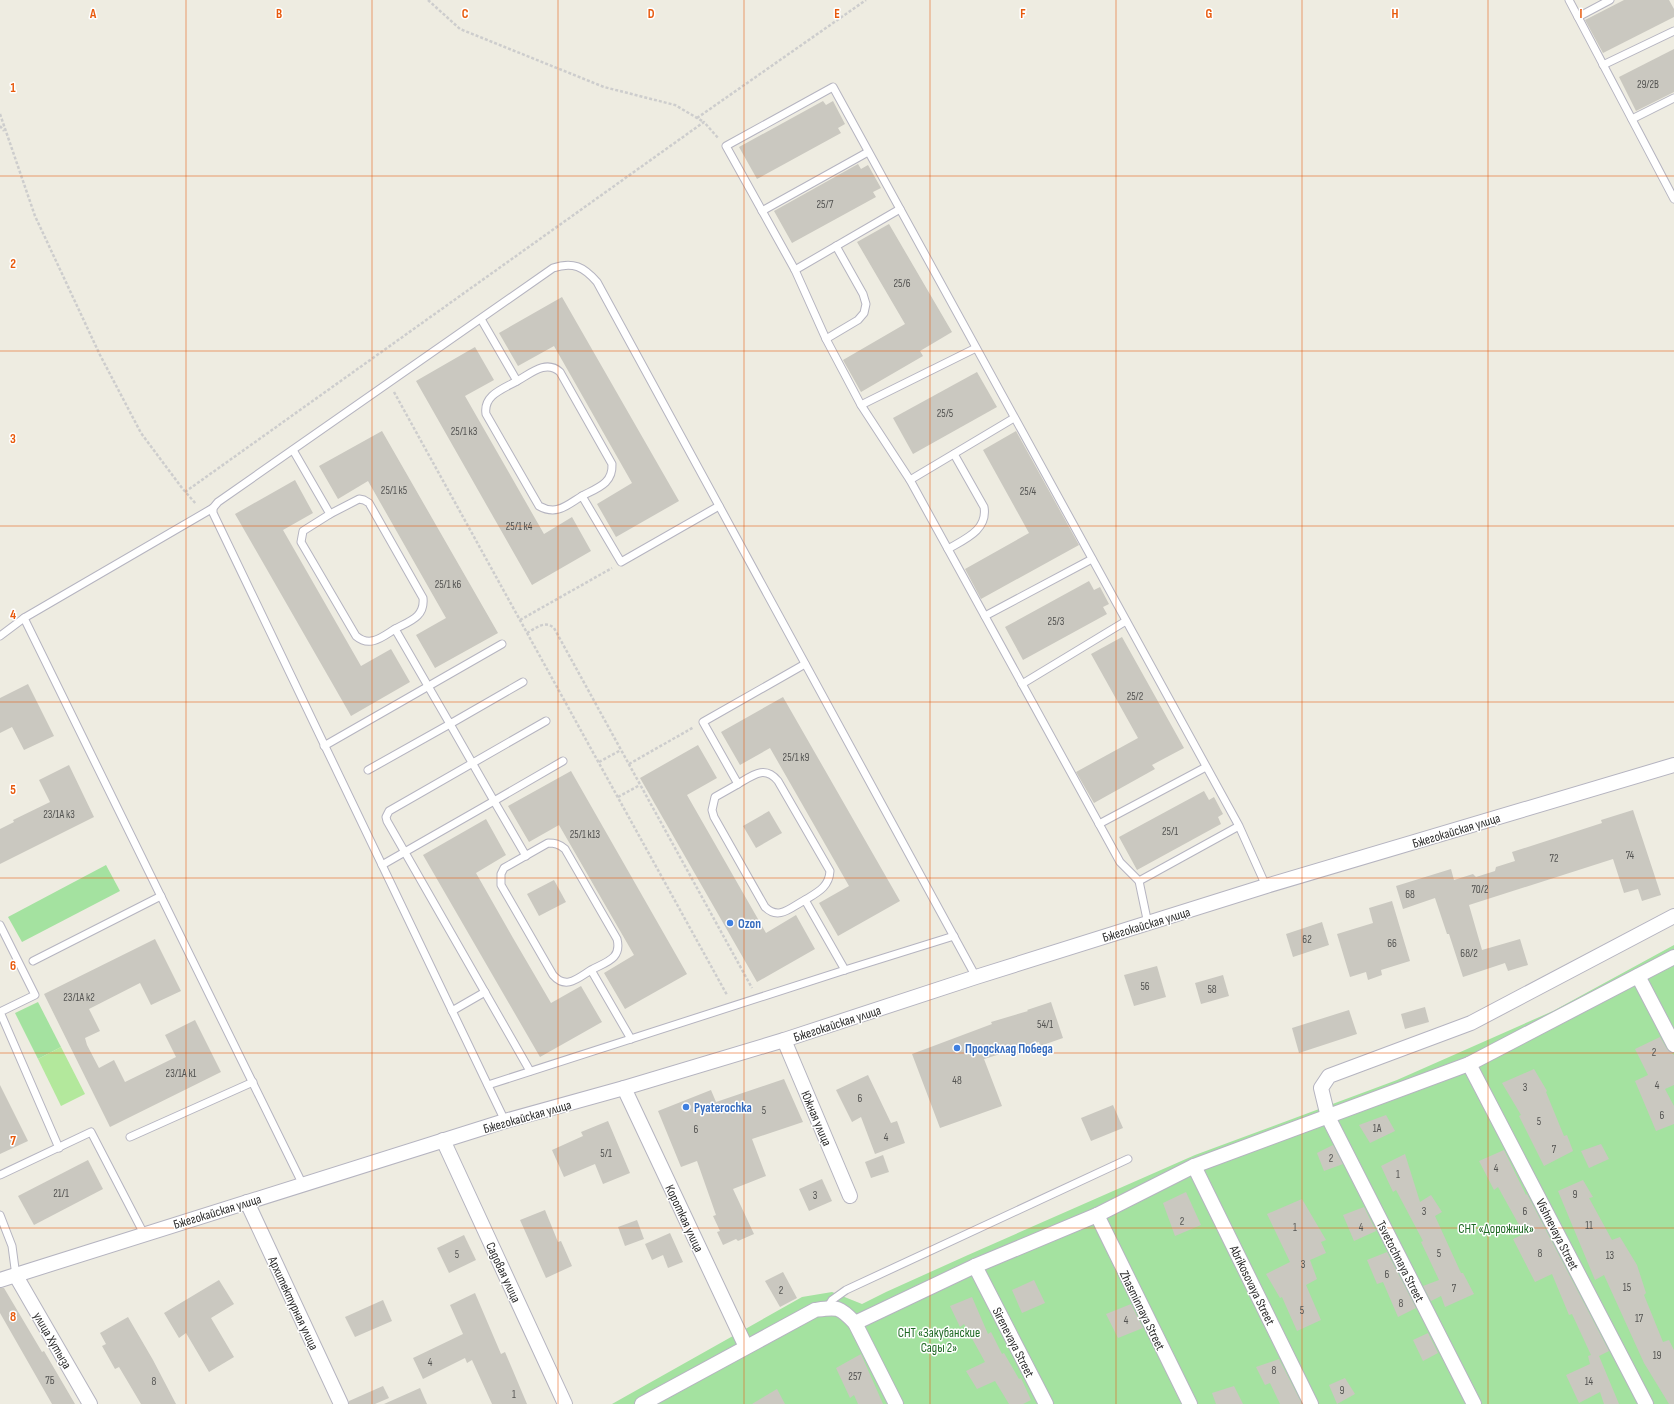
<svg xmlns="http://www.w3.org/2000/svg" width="1674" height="1404" viewBox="0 0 1674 1404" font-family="'Sofia Sans Condensed',sans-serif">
	<rect width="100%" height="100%" fill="#eeece1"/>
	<!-- green -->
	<g fill="#a4e2a0">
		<path d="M106,865L120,891L22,942L8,917Z"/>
		<path d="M1674,945V1404H612L802,1297L832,1292L862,1304L886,1292L968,1255L1195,1155L1397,1080L1553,1011Z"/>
		<path d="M38,1002L61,1047L38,1059L15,1013Z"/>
	</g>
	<!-- pitch -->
	<path fill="#b3e89c" d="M61,1047L85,1094L61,1106L38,1059Z"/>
	<!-- building -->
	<g fill="#cac8c0">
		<path d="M1624,0H1669L1674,9V17L1603,53L1585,20Z"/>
		<path d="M1674,49V92L1636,111L1619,77Z"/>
		<path d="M823,101L826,105L833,101L845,124L838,128L841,133L757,179L739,147Z"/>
		<path d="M858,164L861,169L868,165L881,188L873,192L876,197L792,243L774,211Z"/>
		<path d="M889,224L952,332L920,351L923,356L861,392L843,360L905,324L857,242Z"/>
		<path d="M562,297L679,501L616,537L597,504L632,483L554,346L518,366L499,333Z"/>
		<path d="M475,347L494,380L465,396L544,534L572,517L591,551L532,585L416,381Z"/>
		<path d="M977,372L997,407L913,454L893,418Z"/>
		<path d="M382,431L498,633L435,668L416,635L446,618L368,481L338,499L319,466Z"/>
		<path d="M1016,431L1079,545L981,599L965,569L1029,533L983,450Z"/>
		<path d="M295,480L313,513L283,530L361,666L391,649L410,682L351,716L235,514Z"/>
		<path d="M1089,581L1094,590L1100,587L1109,604L1103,607L1107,614L1023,660L1005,627Z"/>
		<path d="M1122,637L1184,748L1152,765L1155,769L1094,803L1076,772L1138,738L1091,654Z"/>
		<path d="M28,684L54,736L24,750L12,727L0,733V698Z"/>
		<path d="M783,697L900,901L838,936L819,903L849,886L770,748L740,765L721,732Z"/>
		<path d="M698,745L717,778L687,795L766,933L796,915L815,949L757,982L640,778Z"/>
		<path d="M69,765L94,817L0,864V829L14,822L13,820L50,802L39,780Z"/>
		<path d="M571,771L687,974L625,1009L604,973L634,955L559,825L529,842L508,806Z"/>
		<path d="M1204,791L1209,800L1214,797L1223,814L1218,817L1221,824L1137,870L1119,837Z"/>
		<path d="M1633,810L1661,895L1642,901L1638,889L1624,893L1613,859L1469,905L1482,950L1520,939L1528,965L1508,971L1505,963L1463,977L1449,934H1447L1435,898L1403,909L1396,886L1451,869L1454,880L1473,874L1476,877L1495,871L1496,867L1515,861L1512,852L1602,823L1601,820Z"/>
		<path d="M769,811L782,833L756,848L743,826Z"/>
		<path d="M486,819L506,855L476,873L513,938L551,1003L581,986L602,1022L540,1057L423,855Z"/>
		<path d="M554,880L566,902L539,916L527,894Z"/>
		<path d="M1392,901L1410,961L1381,970L1382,975L1368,980L1366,972L1350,977L1337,934L1373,923L1369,908Z"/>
		<path d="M1322,922L1329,945L1293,957L1286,934Z"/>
		<path d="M155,939L181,991L151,1005L140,983L89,1009L100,1031L85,1038L87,1045L99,1068L114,1060L125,1082L176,1057L165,1035L195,1020L221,1072L110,1127L44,994Z"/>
		<path d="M1157,966L1166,997L1134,1006L1124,975Z"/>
		<path d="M1223,975L1229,996L1201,1004L1195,983Z"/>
		<path d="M1051,1002L1063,1038L1040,1046L1039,1042L984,1059L1002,1106L940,1128L912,1054L992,1024L991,1022L1028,1011L1027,1010Z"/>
		<path d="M1425,1007L1429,1022L1405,1029L1401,1014Z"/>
		<path d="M1349,1010L1357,1034L1299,1053L1292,1028Z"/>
		<path d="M1660,1037L1667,1049L1674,1055V1085L1665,1089L1674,1106V1124L1656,1131L1635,1081L1648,1075L1635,1049Z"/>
		<path d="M1534,1069L1547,1091L1546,1092L1564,1136L1567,1135L1573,1151L1544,1166L1519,1116L1521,1115L1502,1083Z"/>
		<path d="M868,1075L891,1123L897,1121L905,1143L875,1154L861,1117L852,1122L836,1090Z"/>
		<path d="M784,1079L803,1122L752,1139L766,1176L733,1189L754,1234L738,1241L736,1239L723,1245L717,1232L720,1231L713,1216L716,1215L697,1161L681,1167L658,1111L711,1090L716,1102Z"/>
		<path d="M0,1085L28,1141L0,1154Z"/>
		<path d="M1113,1105L1123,1128L1091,1141L1081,1118Z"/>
		<path d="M1386,1115L1395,1131L1370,1143L1359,1125Z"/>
		<path d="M608,1121L630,1173L603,1184L595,1164L564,1177L552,1150L583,1136L581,1132Z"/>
		<path d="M1601,1144L1609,1159L1589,1168L1581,1151Z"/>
		<path d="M1333,1145L1343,1164L1324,1171L1317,1153Z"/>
		<path d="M1504,1150L1526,1195L1527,1194L1609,1351L1599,1356L1619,1404H1604L1600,1392L1579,1403L1566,1375L1590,1364L1588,1356L1591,1355L1572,1314L1569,1315L1552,1274L1535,1282L1513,1239L1524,1234L1498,1187L1494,1190L1479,1161Z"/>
		<path d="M1405,1154L1420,1202L1431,1195L1442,1212L1435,1216L1461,1273H1463L1474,1294L1445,1307L1441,1296L1431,1301L1423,1286L1439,1280L1421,1242L1423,1241L1396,1190L1393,1192L1381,1166Z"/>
		<path d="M883,1155L889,1172L871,1178L865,1162Z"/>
		<path d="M88,1160L103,1189L34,1225L18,1196Z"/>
		<path d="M822,1179L832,1201L809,1211L799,1189Z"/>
		<path d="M1583,1180L1593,1197L1589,1198L1612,1240L1620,1237L1637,1265L1646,1293L1644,1295L1663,1342L1669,1340L1674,1350V1404H1669L1644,1363L1604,1275L1595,1280L1558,1191Z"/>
		<path d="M1186,1192L1201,1225L1175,1236L1163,1203Z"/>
		<path d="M1302,1199L1326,1240L1321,1242L1326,1253L1310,1260L1317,1279L1306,1285L1321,1320L1297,1331L1282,1297L1280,1298L1266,1274L1290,1262L1267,1214Z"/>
		<path d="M1364,1207L1376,1231L1354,1241L1343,1215Z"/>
		<path d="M545,1210L558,1242L561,1241L572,1266L546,1278L520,1220Z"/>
		<path d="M637,1220L644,1239L625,1246L618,1227Z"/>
		<path d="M670,1233L683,1262L668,1268L663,1255L652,1260L645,1244Z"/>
		<path d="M464,1235L476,1260L449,1273L437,1248Z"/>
		<path d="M1387,1252L1416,1308L1398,1317L1383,1282L1377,1284L1367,1260Z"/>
		<path d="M783,1272L797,1298L780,1307L765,1281Z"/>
		<path d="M219,1280L234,1304L211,1318L234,1357L209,1372L186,1333L179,1338L164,1313Z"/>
		<path d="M1034,1280L1045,1303L1022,1313L1012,1290Z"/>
		<path d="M0,1288H4L42,1352L44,1351L75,1404H52L0,1313Z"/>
		<path d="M475,1293L501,1354L505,1352L527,1404H492L472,1360L467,1363L465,1358L423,1379L413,1358L463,1334L450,1305Z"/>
		<path d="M972,1297L988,1334L991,1332L1002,1354L1004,1353L1019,1379L1021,1378L1031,1400L1023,1404H1009L995,1381L977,1389L966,1371L985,1362L964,1324L960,1327L950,1306Z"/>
		<path d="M383,1300L392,1321L355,1337L345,1317Z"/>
		<path d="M1131,1304L1143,1328L1118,1338L1106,1314Z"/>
		<path d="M128,1317L153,1360L176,1404H141L119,1367L115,1369L102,1346L106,1344L100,1333Z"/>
		<path d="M1428,1333L1438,1353L1423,1361L1413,1340Z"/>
		<path d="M861,1354L883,1404H858L854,1395L850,1398L836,1368Z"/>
		<path d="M1279,1359L1302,1404H1280L1270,1383L1265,1385L1256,1367Z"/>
		<path d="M1345,1378L1355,1394L1337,1404L1329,1385Z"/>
		<path d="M383,1386L389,1398L375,1404H349V1401Z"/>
		<path d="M1234,1386L1243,1404H1216L1212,1393Z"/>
		<path d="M420,1388L427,1404H384Z"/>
		<path d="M777,1389L785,1404H752Z"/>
	</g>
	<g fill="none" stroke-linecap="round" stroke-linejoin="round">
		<!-- service casing -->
		<g stroke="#b5b4c0" stroke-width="9">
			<g id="service">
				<path d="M1569,0L1674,199"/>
				<path d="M1578,17L1610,0"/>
				<path d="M1603,65L1674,31"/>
				<path d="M1632,119L1674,98"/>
				<path d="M762,211L868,152"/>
				<path d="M795,270L900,209"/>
				<path d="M481,319L517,381C503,389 483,395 486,414L539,506C557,516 567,505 582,496L621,562L719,506"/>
				<path d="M826,339L858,320L864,313L866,304L863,294L836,246"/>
				<path d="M517,381C530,374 546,359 560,372L612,464C613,484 597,488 582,496"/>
				<path d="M861,405L976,348"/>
				<path d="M293,450L330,514L303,531L301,542L356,636C370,648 382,637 395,629L450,724L523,682"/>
				<path d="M910,480L1014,418"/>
				<path d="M213,508L24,618L303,1185"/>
				<path d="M330,514L359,499L364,500L369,503L423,598C425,617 410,621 395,629"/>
				<path d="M948,549C965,539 988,530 984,507L954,454"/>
				<path d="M985,616L1092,559"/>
				<path d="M0,636L24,618"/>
				<path d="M805,664L703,722L738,784L715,797L712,810L714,817L765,907C779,921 791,907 805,900L845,970"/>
				<path d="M1022,684L1126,621"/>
				<path d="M324,746L502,644"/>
				<path d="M368,770L450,724L494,801L563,761"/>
				<path d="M738,784C753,775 765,765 778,781L830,871C829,887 818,892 805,900"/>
				<path d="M1099,824L1206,767"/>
				<path d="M1239,826L1139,881L1120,862L910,480L861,405L826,339L795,270L726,146L833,87L1239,826L1266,886"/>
				<path d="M382,865L494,801L526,856"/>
				<path d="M1139,881L1148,924"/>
				<path d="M0,925L35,995L0,1012L59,1148"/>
				<path d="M33,961L161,896"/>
				<path d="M591,970C606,962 622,959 617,939L565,849C559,844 555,843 548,843L504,868L501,874V885L553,975C566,990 578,978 591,970L631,1039"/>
				<path d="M452,1011L485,992"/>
				<path d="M530,1071L387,821L386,817L389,811L546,721"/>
				<path d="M488,1085L845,970L954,936"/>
				<path d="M505,1121L213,513V508L218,502L553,268C573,261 584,267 597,282L976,977"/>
				<path d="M130,1137L253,1082"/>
				<path d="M0,1175L91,1132L144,1234"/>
				<path d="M0,1215L12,1246L16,1276"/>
				<path d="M827,1308L832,1300L846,1290L1128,1159"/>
			</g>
		</g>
		<!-- minor casing -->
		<g stroke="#b5b4c0" stroke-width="16">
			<g id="minor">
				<path d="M1638,976L1674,1045"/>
				<path d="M784,1040L850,1196"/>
				<path d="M1469,1064L1646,1404"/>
				<path d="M624,1088L746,1347"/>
				<path d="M443,1140L565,1404"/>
				<path d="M1194,1166L1311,1404"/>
				<path d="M247,1202L341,1404"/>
				<path d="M1097,1215L1190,1404"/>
				<path d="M975,1266L1046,1404"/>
				<path d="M16,1276L90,1404"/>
				<path d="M0,1280L505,1121L624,1088L784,1040L976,977L1266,886L1674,765"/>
				<path d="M855,1323L975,1266L1097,1215L1194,1166L1469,1064L1674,957"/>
				<path d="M642,1404L815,1310C837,1307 839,1306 855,1323L896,1404"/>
				<path d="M1474,1404L1328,1117L1321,1088L1329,1076L1471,1023L1674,916"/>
			</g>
		</g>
		<!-- path -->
		<g stroke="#cdcdcd" stroke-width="2.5" stroke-dasharray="3 2" stroke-linecap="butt">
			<path d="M428,0L460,29L604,87L675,105L704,122"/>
			<path d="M0,114L35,216L100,355L141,433L182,488L196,504"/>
			<path d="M697,118L866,0"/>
			<path d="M0,126L4,131"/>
			<path d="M394,392L727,995"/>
			<path d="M185,492L704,122L719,139"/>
			<path d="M520,620L612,568"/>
			<path d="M527,633C536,628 545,620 554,628L752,988"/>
			<path d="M599,762L621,750"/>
			<path d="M629,764L694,727"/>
			<path d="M618,797L640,785"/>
		</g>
		<!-- service -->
		<use href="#service" stroke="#fff" stroke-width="7"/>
		<!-- minor -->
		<use href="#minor" stroke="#fff" stroke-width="14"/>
	</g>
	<!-- grid -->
	<path fill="none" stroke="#e8590c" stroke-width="1" stroke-opacity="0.55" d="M186,0V1404M372,0V1404M558,0V1404M744,0V1404M930,0V1404M1116,0V1404M1302,0V1404M1488,0V1404M0,176H1674M0,351H1674M0,526H1674M0,702H1674M0,878H1674M0,1053H1674M0,1228H1674"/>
	<!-- markers -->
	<g fill="#3f7fe0" stroke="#fff" stroke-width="1.5">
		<circle cx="730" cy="923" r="4"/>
		<circle cx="957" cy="1048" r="4"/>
		<circle cx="686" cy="1107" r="4"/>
	</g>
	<g text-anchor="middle" stroke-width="3" stroke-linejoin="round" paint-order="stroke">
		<!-- number labels -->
		<g font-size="11" fill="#545452">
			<text x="1648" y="88">29/2В</text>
			<text x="825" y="208">25/7</text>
			<text x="902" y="287">25/6</text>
			<text x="945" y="417">25/5</text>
			<text x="464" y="435">25/1 к3</text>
			<text x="394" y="494">25/1 к5</text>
			<text x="1028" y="495">25/4</text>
			<text x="519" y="530">25/1 к4</text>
			<text x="448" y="588">25/1 к6</text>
			<text x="1056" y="625">25/3</text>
			<text x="1135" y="700">25/2</text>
			<text x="796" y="761">25/1 к9</text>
			<text x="59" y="818">23/1А к3</text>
			<text x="1170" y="835">25/1</text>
			<text x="585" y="838">25/1 к13</text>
			<text x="1630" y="859">74</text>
			<text x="1554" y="862">72</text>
			<text x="1480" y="893">70/2</text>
			<text x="1410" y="898">68</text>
			<text x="1307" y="943">62</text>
			<text x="1392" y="947">66</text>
			<text x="1469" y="957">68/2</text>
			<text x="1145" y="990">56</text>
			<text x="1212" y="993">58</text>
			<text x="79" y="1001">23/1А к2</text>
			<text x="1045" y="1028">54/1</text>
			<text x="1654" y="1056">2</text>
			<text x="181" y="1077">23/1А к1</text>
			<text x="957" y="1084">48</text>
			<text x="1657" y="1089">4</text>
			<text x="1525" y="1091">3</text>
			<text x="860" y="1102">6</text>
			<text x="764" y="1114">5</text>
			<text x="1662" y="1119">6</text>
			<text x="1539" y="1125">5</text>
			<text x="1377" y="1132">1А</text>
			<text x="696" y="1133">6</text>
			<text x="886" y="1141">4</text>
			<text x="1554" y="1153">7</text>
			<text x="606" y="1157">5/1</text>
			<text x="1331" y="1162">2</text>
			<text x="1496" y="1172">4</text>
			<text x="1398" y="1178">1</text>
			<text x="61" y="1197">21/1</text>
			<text x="1575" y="1198">9</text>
			<text x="815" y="1199">3</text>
			<text x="1424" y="1215">3</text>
			<text x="1525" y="1215">6</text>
			<text x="1182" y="1225">2</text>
			<text x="1589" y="1229">11</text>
			<text x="1295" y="1231">1</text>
			<text x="1361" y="1231">4</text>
			<text x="1439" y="1257">5</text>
			<text x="1540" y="1257">8</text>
			<text x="457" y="1258">5</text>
			<text x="1610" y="1259">13</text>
			<text x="1303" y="1268">3</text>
			<text x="1387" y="1278">6</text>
			<text x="1627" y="1291">15</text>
			<text x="1454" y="1292">7</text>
			<text x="781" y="1294">2</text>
			<text x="1401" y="1307">8</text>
			<text x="1302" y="1314">5</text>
			<text x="1639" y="1322">17</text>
			<text x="1126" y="1324">4</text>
			<text x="1657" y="1359">19</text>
			<text x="430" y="1366">4</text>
			<text x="1274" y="1374">8</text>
			<text x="855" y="1380">257</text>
			<text x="50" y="1384">7Б</text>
			<text x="154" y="1385">8</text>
			<text x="1589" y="1385">14</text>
			<text x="1342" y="1394">9</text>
			<text x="514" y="1398">1</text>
		</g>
		<!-- street labels -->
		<g font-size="13" fill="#2d2d2d" stroke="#fff">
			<text transform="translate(1456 830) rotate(-17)" y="5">Бжегокайская улица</text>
			<text transform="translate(1146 924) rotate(-17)" y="5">Бжегокайская улица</text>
			<text transform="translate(837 1023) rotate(-18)" y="5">Бжегокайская улица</text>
			<text transform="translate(527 1116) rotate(-16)" y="5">Бжегокайская улица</text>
			<text transform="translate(817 1118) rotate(67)" y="5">Южная улица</text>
			<text transform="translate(217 1211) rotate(-17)" y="5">Бжегокайская улица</text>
			<text transform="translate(685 1218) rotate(65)" y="5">Короткая улица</text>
			<text transform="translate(1558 1234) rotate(63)" y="5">Vishnevaya Street</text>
			<text transform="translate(1401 1261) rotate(63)" y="5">Tsvetochnaya Street</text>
			<text transform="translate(504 1272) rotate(65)" y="5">Садовая улица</text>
			<text transform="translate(1253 1285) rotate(64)" y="5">Abrikosovaya Street</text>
			<text transform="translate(294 1303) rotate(65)" y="5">Архитектурная улица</text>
			<text transform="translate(1143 1310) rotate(64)" y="5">Zhasminnaya Street</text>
			<text transform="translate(53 1340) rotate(60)" y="5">улица Хутыза</text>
			<text transform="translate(1014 1342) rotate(63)" y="5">Sirenevaya Street</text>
		</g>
		<!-- shop labels -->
		<g font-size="13" font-weight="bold" fill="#366cbe" stroke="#fff" text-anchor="start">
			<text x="738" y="928">Ozon</text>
			<text x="965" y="1053">Продсклад Победа</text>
			<text x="694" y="1112">Pyaterochka</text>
		</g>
		<!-- park labels -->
		<g font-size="13" fill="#1e6923" stroke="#fff">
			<text x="1496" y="1233">СНТ «Дорожник»</text>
			<text x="939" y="1337">СНТ «Закубанские<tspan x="939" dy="15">Сады 2»</tspan></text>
		</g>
	</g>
	<g font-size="13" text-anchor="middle" font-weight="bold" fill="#e8590c" stroke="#fff" stroke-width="3" stroke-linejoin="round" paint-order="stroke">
		<text x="93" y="18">A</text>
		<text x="279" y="18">B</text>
		<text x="465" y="18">C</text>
		<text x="651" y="18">D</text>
		<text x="837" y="18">E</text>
		<text x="1023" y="18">F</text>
		<text x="1209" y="18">G</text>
		<text x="1395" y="18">H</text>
		<text x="1581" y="18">I</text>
		<text x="13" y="92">1</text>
		<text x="13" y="268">2</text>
		<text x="13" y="443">3</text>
		<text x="13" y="619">4</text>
		<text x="13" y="794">5</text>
		<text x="13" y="970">6</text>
		<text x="13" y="1145">7</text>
		<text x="13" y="1321">8</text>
	</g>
</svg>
